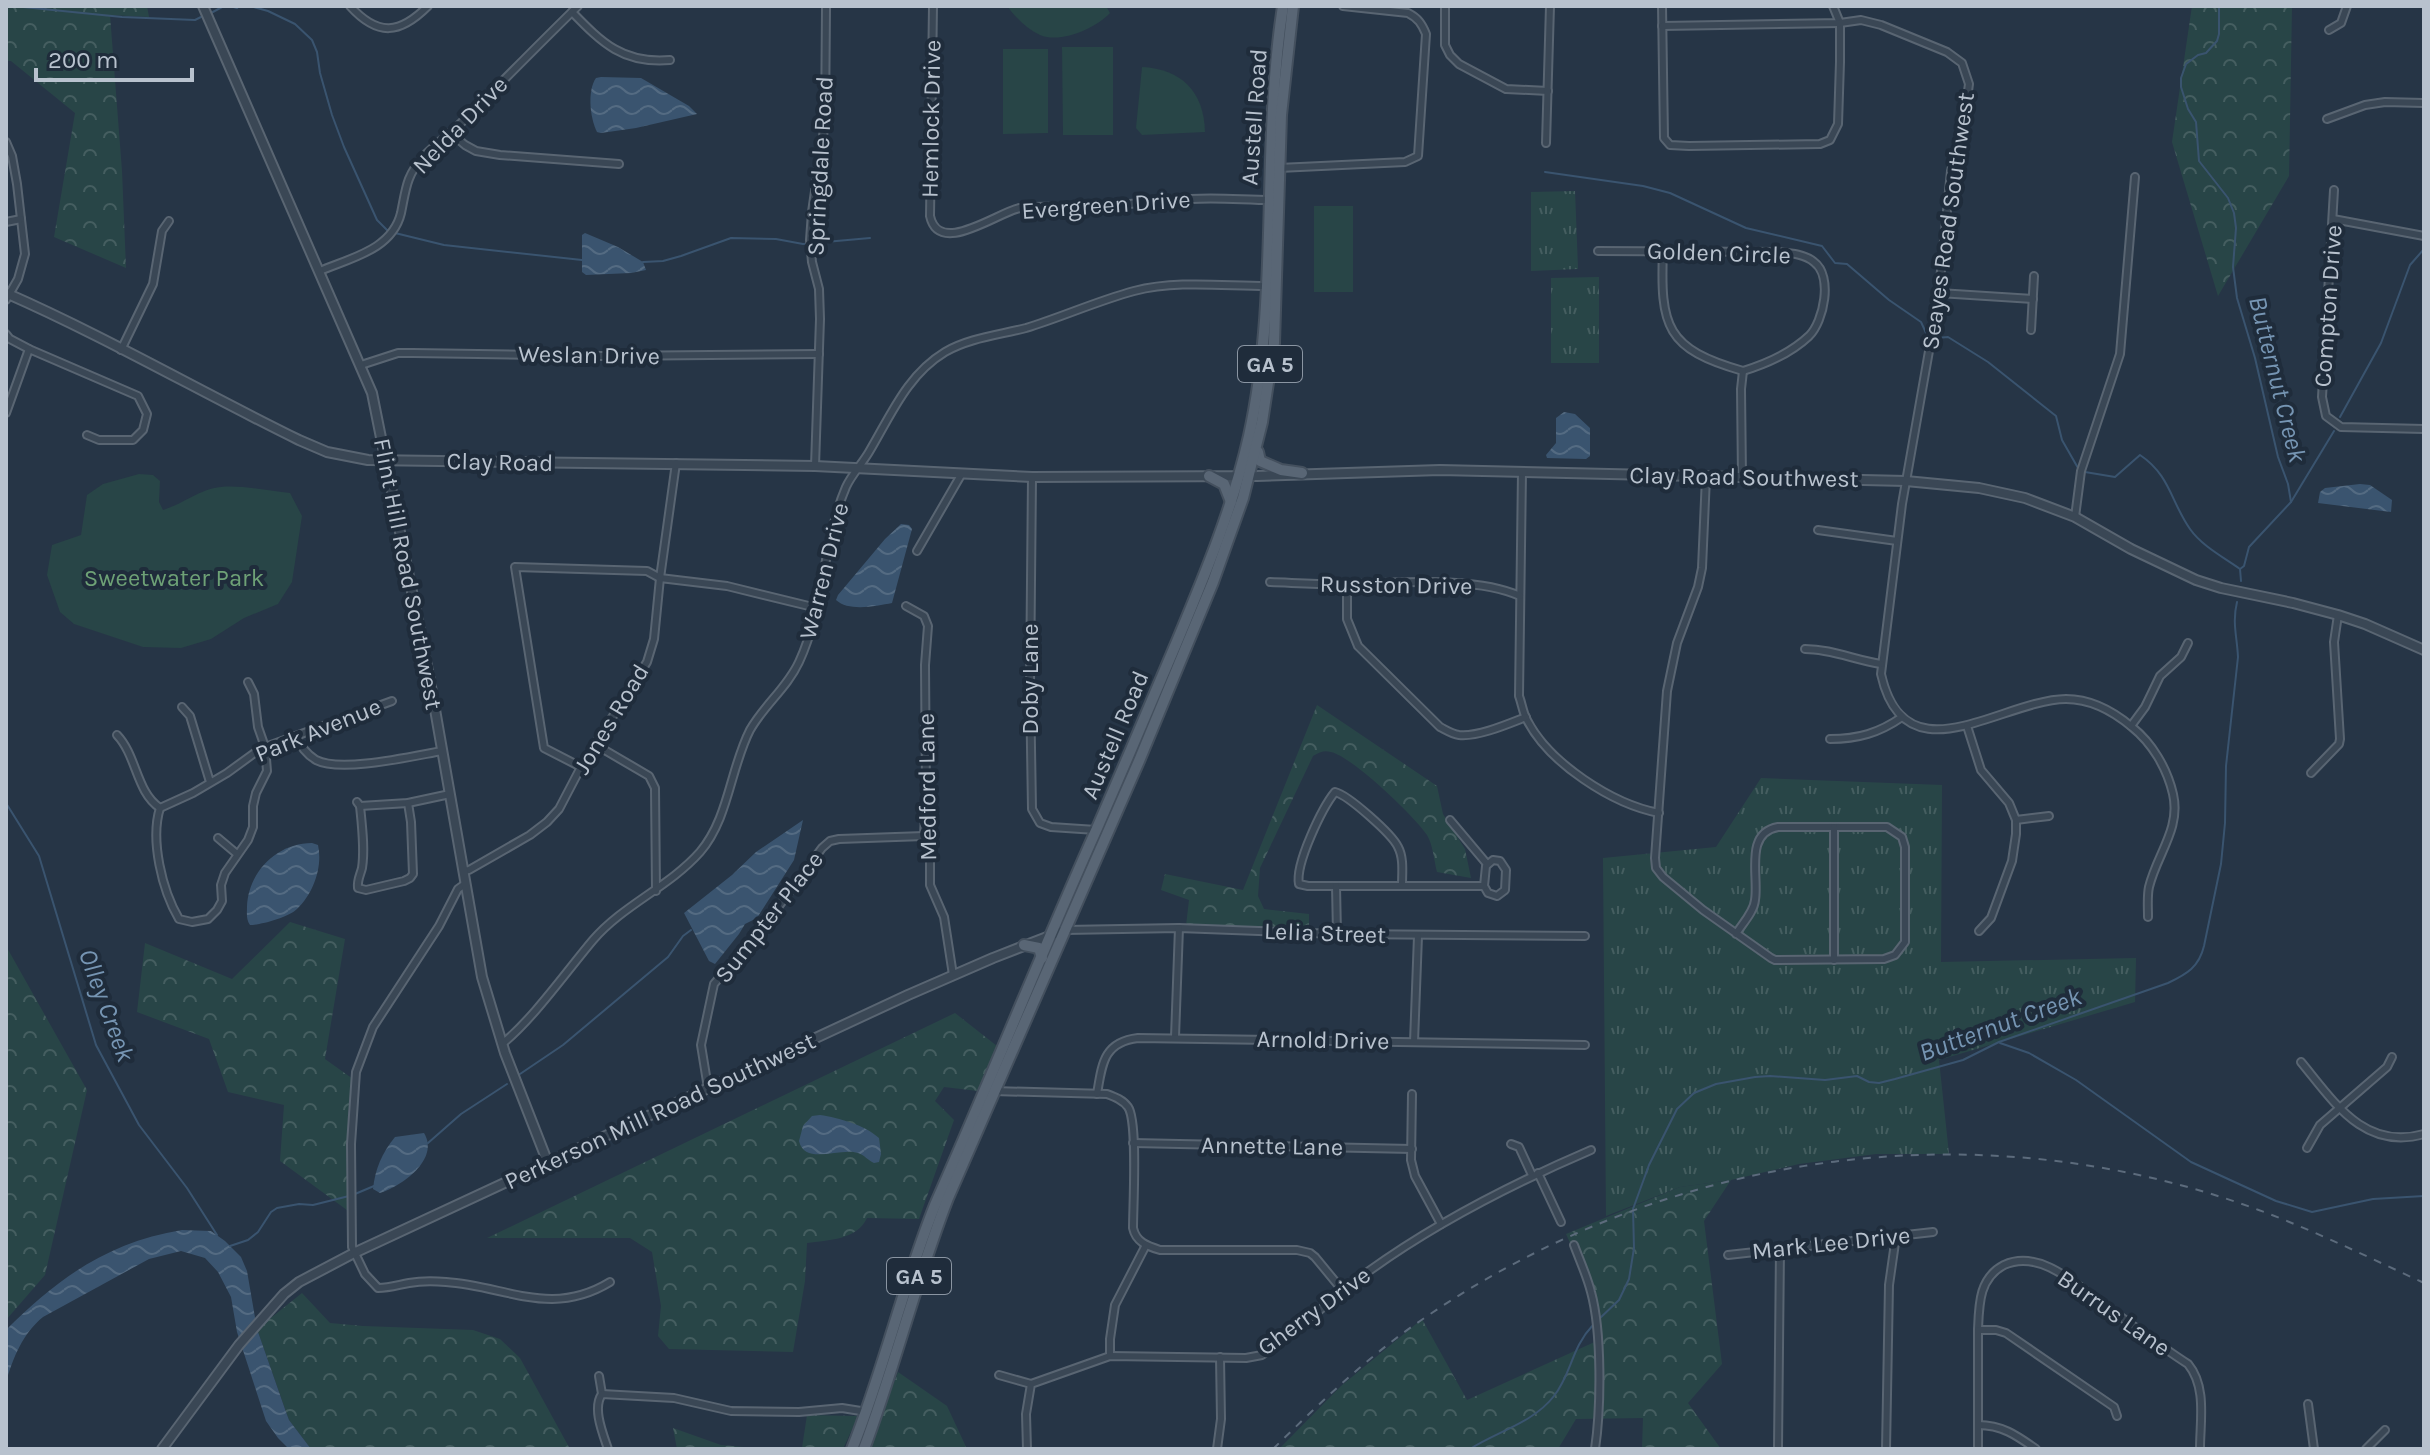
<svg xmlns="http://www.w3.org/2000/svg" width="2430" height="1455" viewBox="0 0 2430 1455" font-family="Karla,sans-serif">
	<defs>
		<pattern id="grass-tufts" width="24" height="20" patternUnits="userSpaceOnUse" patternTransform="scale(2)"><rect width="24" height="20" fill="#284547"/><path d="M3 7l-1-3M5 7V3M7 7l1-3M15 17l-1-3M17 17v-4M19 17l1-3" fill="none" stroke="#455e60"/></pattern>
		<pattern id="forest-crowns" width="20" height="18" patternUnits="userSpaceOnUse" patternTransform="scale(2)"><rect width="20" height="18" fill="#284547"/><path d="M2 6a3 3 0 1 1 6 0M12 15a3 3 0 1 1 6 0" fill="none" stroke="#455e60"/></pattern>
		<pattern id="water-waves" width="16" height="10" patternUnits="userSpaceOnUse" patternTransform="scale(2)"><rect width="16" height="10" fill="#3a546f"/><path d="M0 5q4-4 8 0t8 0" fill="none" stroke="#546b82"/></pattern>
	</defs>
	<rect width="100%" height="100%" fill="#263546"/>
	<!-- grass -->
	<g fill="url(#grass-tufts)">
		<path d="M1575,191L1578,269L1531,271V192Z"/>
		<path d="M1599,277V363H1551V278Z"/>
		<path d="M1761,778L1942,785L1941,962L2136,958L2135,1002L1939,1060L1949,1154H1876L1799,1164L1731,1180L1680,1187L1606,1216L1603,858L1716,847Z"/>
	</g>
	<!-- forest -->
	<g fill="url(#forest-crowns)">
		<path d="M6,6H147L149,17L110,15L122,171L126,268L54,237L75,113L11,61H6Z"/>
		<path d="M2192,6H2292L2289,176L2218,296L2172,142Z"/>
		<path d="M1317,705L1437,786L1443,814L1465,849L1471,878L1437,872C1434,860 1433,845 1427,835C1414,816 1353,757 1331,752C1324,750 1320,752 1313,756L1260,868L1258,896L1264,909L1309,914V929L1186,926L1189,900L1161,890L1165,874L1243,890Z"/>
		<path d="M290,922L345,939L325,1059L353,1079L351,1213L280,1161L284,1105L228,1092L209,1039L137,1012L145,943L232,979Z"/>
		<path d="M6,946L87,1090L45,1275L6,1320Z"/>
		<path d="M955,1013L997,1046L978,1091L944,1087L935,1101L954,1120L919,1219L867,1218C857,1240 828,1240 807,1243L805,1281L793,1352L669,1349L658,1336L661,1306L652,1252L630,1238H487Z"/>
		<path d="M1731,1180L1704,1221L1722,1364L1688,1403L1721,1449H1642L1643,1418L1576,1419L1558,1449H1279L1341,1386L1422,1319L1467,1400L1599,1340L1585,1276L1566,1234L1680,1187Z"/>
		<path d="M302,1293L330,1323L363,1326L473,1330L500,1339L520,1358L570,1449H311L289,1420L257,1329Z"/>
		<path d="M898,1372L947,1406L967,1449H869Z"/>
		<path d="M807,1415L858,1416L843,1449H677L673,1428L721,1445L767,1449L802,1448Z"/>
	</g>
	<!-- park -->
	<g fill="#284547">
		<path d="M1007,6H1106L1110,13C1096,28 1061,44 1040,35C1027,29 1016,18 1007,6Z"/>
		<path d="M1062,47H1113V135H1063Z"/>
		<path d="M1003,49H1048V133L1003,134Z"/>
		<path d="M1142,67C1181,69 1204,91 1205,132L1142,135L1136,128Z"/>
		<rect x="1314" y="206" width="39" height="86"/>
		<path d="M139,474L153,475L160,481L159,502L163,510C183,504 200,489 221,487C242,485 270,491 290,493L302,516L292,582L278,604L244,618L211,639L181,648L143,647L74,624L60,612L47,575L52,545L81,535L87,495L103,484Z"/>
	</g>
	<!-- water -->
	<g fill="url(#water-waves)">
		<path d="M601,77L641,78L689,106L697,114L636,128L601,133L597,132C590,118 587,91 596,78Z"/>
		<path d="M585,233L618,247L643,262L646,270L631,273L586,275L582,272V235Z"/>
		<path d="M1564,412L1575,414L1590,428V456L1586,459L1547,458L1546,455L1556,443V418Z"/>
		<path d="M2360,484L2370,485L2392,500L2391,512L2318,503L2320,492L2325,488Z"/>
		<path d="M901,524L909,525L912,529L892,603C876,606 849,612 836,600L838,595L885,539Z"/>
		<path d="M803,820L794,860L757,918L745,924L739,934L715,964L709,961L684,913L732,875L756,852Z"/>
		<path d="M312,843L318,845C323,867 313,894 297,909C289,917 261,925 250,925C246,919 247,914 247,907C248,872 277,843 312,843Z"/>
		<path d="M820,1115C839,1118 865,1125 879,1138L881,1154L879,1162L874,1163C869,1161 863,1154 858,1153C840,1147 805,1166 799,1141L803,1126L812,1116Z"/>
		<path d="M424,1133C440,1159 402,1186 380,1193L373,1189C375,1169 382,1153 395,1137Z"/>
		<path d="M182,1230L211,1231L225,1241L241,1257L247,1271L257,1329L286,1412L289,1420L311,1449H289L278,1438L266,1421L237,1332L231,1297L218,1272L205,1258L181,1251L149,1259L43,1317C23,1333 13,1358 6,1382V1330C58,1278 108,1242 182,1230Z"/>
	</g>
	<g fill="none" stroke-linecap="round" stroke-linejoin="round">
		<!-- stream -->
		<g stroke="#3a546f" stroke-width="2">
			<path d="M13,6L122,17L195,20L201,17"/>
			<path d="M230,6L237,8L239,6"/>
			<path d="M250,6L268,11L295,24L312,40L317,52L320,73L332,115L344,147L377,220L388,231"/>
			<path d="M2219,6V34L2217,41L2206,53L2198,55L2186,64L2181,78V87L2188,109L2196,122L2199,161L2228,198L2234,213L2236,228L2233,267L2237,298L2255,358L2278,457L2288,484L2291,502"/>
			<path d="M211,13L224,6"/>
			<path d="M1545,172L1643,186L1670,193L1746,228L1822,246L1835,263L1847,264L1889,300L1921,322L1927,335"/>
			<path d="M2424,211V215"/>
			<path d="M395,233L444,245L582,260"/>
			<path d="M643,262L663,261L681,256L731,238L776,239L803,244L870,238"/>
			<path d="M1937,338L1948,337L1988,362L2056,416L2062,440L2078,468"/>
			<path d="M2340,417L2381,343L2410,265L2424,249"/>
			<path d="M2085,472L2115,477L2140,455C2170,475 2171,502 2190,529C2202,546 2223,557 2240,569"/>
			<path d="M2241,581L2240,569L2244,566L2249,547L2291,502L2334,431"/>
			<path d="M6,803L39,856L96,1045L139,1125L187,1188L217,1235"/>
			<path d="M2000,1043L2029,1053L2076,1080L2191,1162L2276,1201L2312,1212L2373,1199L2424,1196"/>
			<path d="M520,1074L563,1045L668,957L683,936L691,930"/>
			<path d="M428,1143L461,1114L507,1084"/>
			<path d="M355,1194L374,1186"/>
			<path d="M230,1246L248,1240L258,1232L271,1212L277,1208L299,1204L313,1205L349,1196"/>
			<path d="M1598,1320L1619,1300L1629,1279L1634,1248L1633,1209L1649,1165L1677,1109L1694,1093L1716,1084L1755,1077L1770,1076L1825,1080L1857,1076L1869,1082L1879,1083L1895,1079L1963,1060L1999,1042L2168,983C2187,974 2199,967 2204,946L2221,864L2225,823L2226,766L2238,657C2237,636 2232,623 2237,602"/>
			<path d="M1470,1449C1498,1431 1533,1423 1554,1396C1572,1373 1571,1348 1593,1325"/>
		</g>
		<!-- minor casing -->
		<g stroke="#596572" stroke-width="10">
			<g id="minor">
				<path d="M350,6C378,37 400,34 428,6"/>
				<path d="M933,6L930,216C939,257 998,212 1020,208C1042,205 1065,208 1087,207C1122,205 1157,201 1191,199C1218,197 1245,200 1271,200"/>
				<path d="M1445,6V45L1450,55L1459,64L1506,89L1548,91"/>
				<path d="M1662,6L1664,138L1670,145L1689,146L1820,144L1830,140L1838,124L1840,62V23L1833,6"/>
				<path d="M572,12C602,43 623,64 670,60"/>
				<path d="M1662,26L1840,23L1861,20L1881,25L1947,52L1962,63L1969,84L1964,120L1951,171L1938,300L1902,504L1881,674C1905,781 2001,700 2066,699C2091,699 2113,711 2132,727C2152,743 2167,768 2173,794C2181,829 2157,854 2149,887C2147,896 2148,907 2148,917"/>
				<path d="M2329,30L2341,23L2347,6"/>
				<path d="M2327,119L2365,105L2385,102L2424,103"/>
				<path d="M451,133L465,145L476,151L500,155L619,164"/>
				<path d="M6,142L12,156L17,184L25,254L18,279L6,300"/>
				<path d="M1546,143L1550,6"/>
				<path d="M1279,168L1405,162L1418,156L1426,34C1422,24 1418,18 1408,13L1343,6"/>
				<path d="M2334,190L2322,397L2326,416L2341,427L2424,429"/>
				<path d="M2333,219L2424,236"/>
				<path d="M6,222L21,219"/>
				<path d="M1663,250C1660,327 1666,349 1743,371"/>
				<path d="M1598,251L1779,252C1790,253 1805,254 1814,262C1833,276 1824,321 1809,336C1792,352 1766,364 1743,371"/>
				<path d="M320,271C350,258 392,250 401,213C406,189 406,176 423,157C434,145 448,135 460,124C499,85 538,45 578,6"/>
				<path d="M1939,293L2033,299"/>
				<path d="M2031,330L2034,276"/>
				<path d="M6,334L10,339L29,349L138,396L147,414L143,430L133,440H99L87,435"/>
				<path d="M121,350L153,284L162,231L169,221"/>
				<path d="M361,365L398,353H413L603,356L819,354"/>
				<path d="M6,413L29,349"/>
				<path d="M815,466L820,319L819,289L812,262L810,240L812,212L825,122L826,8"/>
				<path d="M1522,472L1519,696C1522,704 1523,713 1527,720C1549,763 1612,804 1659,813"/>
				<path d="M1032,477L1030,686L1032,809L1040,823L1051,827L1096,830"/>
				<path d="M1706,477L1702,568L1698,587L1677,643L1667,691L1655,858L1656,868L1663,877L1703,910L1771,958L1775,960L1884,959L1895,955L1905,942V847L1902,837L1887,827H1778C1744,833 1759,876 1755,900C1754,912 1742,924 1736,934"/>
				<path d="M1742,478L1741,389L1743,371"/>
				<path d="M2075,517L2081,471L2120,354L2135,177"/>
				<path d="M1818,530L1897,541"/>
				<path d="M917,551L961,475"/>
				<path d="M1270,582C1298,583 1325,585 1352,584C1401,583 1476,576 1520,596"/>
				<path d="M1347,584V619L1358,646L1440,727C1446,730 1452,734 1459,735C1478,737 1508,724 1526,717"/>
				<path d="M906,606L924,616L928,626L925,665L926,794L924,836L930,845V885L944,917L953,975"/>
				<path d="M1805,649C1831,649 1855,660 1881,664"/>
				<path d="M182,707L190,716L210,782"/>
				<path d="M1967,726L1981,770L2009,803L2016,820V834L2012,861L1991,918L1979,931"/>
				<path d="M2131,726L2145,707L2160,676L2181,657L2188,643"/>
				<path d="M117,735C137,756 136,792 160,808"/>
				<path d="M295,736C301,746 306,754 316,760C341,773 413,756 442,751"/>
				<path d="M1830,739C1858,739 1879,733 1902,717"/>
				<path d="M596,745L649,776L655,788L656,891"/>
				<path d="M581,767L544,748L515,567L647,571L660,578L727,586L817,608"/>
				<path d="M2311,773L2339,744L2340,739L2334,642L2338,615"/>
				<path d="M357,802L360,806L408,803L450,794"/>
				<path d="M360,806C362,826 365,849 362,868C360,876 357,880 358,888L366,890L404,881L410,878L413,874L411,822L408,803"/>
				<path d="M160,808C150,840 162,890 179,919L192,922L208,919L217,910L222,901L221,885L225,873L248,840L253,827V806L256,793L267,771L265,747L258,727L254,694L248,682"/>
				<path d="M160,808L193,793L227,773L260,749L392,701"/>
				<path d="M1450,820L1487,864"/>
				<path d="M2016,820L2049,816"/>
				<path d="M1834,827V960"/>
				<path d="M218,838L237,854"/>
				<path d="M1493,860L1500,861L1506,870L1505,890L1497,896L1488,893L1484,886L1486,866Z"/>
				<path d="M463,871L469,870L530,835L547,822L559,809L581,767L647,662L654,639L660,578L676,463"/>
				<path d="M465,884L458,889L439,926L373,1027L356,1072L351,1144L352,1247L365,1274L378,1288C389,1288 398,1285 409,1283C420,1281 434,1281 446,1282C506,1286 551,1318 610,1282"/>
				<path d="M1402,885C1402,873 1404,858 1398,847C1392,834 1348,795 1335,792C1322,808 1295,864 1299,884L1308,886H1484"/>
				<path d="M1336,886L1337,934"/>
				<path d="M1065,930L1179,928L1337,934L1585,936"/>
				<path d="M1175,1037L1179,928"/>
				<path d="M1414,1042L1418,936"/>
				<path d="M502,1044C533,1019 566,972 593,940C623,905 669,887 700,852C729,818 730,769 750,730C764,705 787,688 799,662C825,606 822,543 846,487C852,474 862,464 869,452C891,415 907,375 945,352C969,338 999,335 1026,328C1062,317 1097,301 1134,291C1177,280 1223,286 1267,286"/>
				<path d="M2301,1062C2334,1102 2364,1151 2424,1134"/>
				<path d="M708,1088L701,1045L714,984L773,914L822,848L830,841L839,839L924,836"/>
				<path d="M993,1091L1107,1094C1115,1097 1123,1100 1128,1107C1138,1121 1133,1206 1133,1228C1136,1242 1147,1246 1160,1250H1297L1310,1253L1315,1257L1343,1291"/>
				<path d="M1097,1094C1102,1065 1103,1042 1138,1038L1585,1045"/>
				<path d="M1412,1094L1411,1160L1415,1176L1441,1224"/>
				<path d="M1133,1143L1412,1149"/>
				<path d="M1511,1144L1519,1147L1532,1175"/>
				<path d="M2307,1148L2320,1125L2387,1067L2392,1057"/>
				<path d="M1538,1173L1561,1222"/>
				<path d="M1574,1245C1580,1261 1587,1276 1591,1292C1602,1332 1601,1408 1595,1449"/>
				<path d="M1728,1255L1933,1232"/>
				<path d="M1110,1356V1339L1115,1305L1146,1245"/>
				<path d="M999,1375L1031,1384"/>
				<path d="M599,1376L602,1394"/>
				<path d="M2308,1404L2314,1449"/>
				<path d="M2117,1416L2114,1407L2006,1333L1996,1330H1978C1979,1304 1979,1278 2004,1265C2041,1248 2079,1287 2107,1307C2134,1326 2160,1346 2188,1364C2207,1387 2200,1421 2200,1449"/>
				<path d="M1978,1425C2002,1425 2016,1435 2036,1449"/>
				<path d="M608,1449C603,1434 592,1408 602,1394L674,1398L731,1411L799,1412L842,1408L867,1412"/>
				<path d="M1027,1449L1026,1414L1031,1384L1110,1356L1246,1358L1262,1355C1299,1329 1332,1298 1369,1271C1437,1222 1514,1183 1591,1150"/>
				<path d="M1217,1449L1221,1419L1220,1357"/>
				<path d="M1778,1449L1780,1248"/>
				<path d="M1886,1449L1889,1285L1896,1236"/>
				<path d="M1978,1449V1330"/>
				<path d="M2366,1449L2385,1430"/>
			</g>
		</g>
		<!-- tertiary casing -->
		<g stroke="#596572" stroke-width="12">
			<g id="tertiary">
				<path d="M203,6L372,393L430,681L482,977L505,1053L548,1163"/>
				<path d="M6,293C106,337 201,392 299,440L327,452L368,460L815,466L1032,477L1257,476L1440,470L1906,481L1979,488L2025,498L2075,517L2131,549L2196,580L2221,588L2293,603L2338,615L2365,624L2424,650"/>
				<path d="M162,1449L239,1345L284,1294L299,1282L354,1253L908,995L993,958L1065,930"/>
			</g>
		</g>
		<!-- primary casing -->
		<g stroke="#44505e" stroke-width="14">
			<g id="primary">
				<path d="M1258,452L1260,461L1281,470L1302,473"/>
				<path d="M1209,476L1224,484L1231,502"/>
				<path d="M1024,945L1039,948L1042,958"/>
				<path d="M852,1449C884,1369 903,1285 935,1205C991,1079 1042,951 1098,826C1125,764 1152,701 1178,639C1206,572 1233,507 1249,436C1280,295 1261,148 1283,6"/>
				<path d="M864,1449C895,1366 916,1280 948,1198L1139,761L1213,582L1243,498L1262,422L1274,343L1281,115L1293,6"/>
			</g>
		</g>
		<!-- minor -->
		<use href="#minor" stroke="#3a4755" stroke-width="6"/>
		<!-- tertiary -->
		<use href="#tertiary" stroke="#3a4755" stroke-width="8"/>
		<!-- primary -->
		<use href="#primary" stroke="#596675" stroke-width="10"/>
		<!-- rail -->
		<path stroke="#5c6b7c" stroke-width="2" stroke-dasharray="8 8" stroke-linecap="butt" d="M1273,1449C1320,1403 1366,1358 1420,1321C1654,1159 1949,1110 2221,1197C2291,1219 2357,1252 2424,1283"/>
	</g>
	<g text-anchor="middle" stroke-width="8" stroke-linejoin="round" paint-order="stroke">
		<!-- shield labels -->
		<g fill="#1f2c3b" stroke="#8a95a2" stroke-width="2">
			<rect x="1238" y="346" width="64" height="36" rx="6"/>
			<rect x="887" y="1258" width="64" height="36" rx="6"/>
		</g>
		<g font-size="22" font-weight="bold" fill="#b8c2ce">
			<text x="1270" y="372">GA 5</text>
			<text x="919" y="1284">GA 5</text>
		</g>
		<!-- street labels -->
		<g font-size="24" fill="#b8c2ce" stroke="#1f2c3b">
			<text transform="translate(1254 117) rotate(-86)" y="8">Austell Road</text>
			<text transform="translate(931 119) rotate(-89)" y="8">Hemlock Drive</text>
			<text transform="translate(460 125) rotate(-46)" y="8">Nelda Drive</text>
			<text transform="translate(820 166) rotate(-87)" y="8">Springdale Road</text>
			<text transform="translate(1106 205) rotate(-4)" y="8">Evergreen Drive</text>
			<text transform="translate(1948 221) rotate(-82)" y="8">Seayes Road Southwest</text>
			<text transform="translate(1719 253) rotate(2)" y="8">Golden Circle</text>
			<text transform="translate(2328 306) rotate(-86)" y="8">Compton Drive</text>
			<text transform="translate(589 355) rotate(1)" y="8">Weslan Drive</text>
			<text transform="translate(500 462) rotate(1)" y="8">Clay Road</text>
			<text transform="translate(1744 477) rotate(1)" y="8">Clay Road Southwest</text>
			<text transform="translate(824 571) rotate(-76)" y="8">Warren Drive</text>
			<text transform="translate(408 574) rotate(79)" y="8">Flint Hill Road Southwest</text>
			<text transform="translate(1396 585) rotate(1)" y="8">Russton Drive</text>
			<text transform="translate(1030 679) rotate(-90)" y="8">Doby Lane</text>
			<text transform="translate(611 719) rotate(-59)" y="8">Jones Road</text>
			<text transform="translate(318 730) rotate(-22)" y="8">Park Avenue</text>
			<text transform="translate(1115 735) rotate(-67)" y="8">Austell Road</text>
			<text transform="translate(927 787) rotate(-91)" y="8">Medford Lane</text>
			<text transform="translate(769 917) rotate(-52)" y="8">Sumpter Place</text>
			<text transform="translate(1325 933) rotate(2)" y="8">Lelia Street</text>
			<text transform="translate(1323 1040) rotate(1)" y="8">Arnold Drive</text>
			<text transform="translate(660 1111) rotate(-25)" y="8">Perkerson Mill Road Southwest</text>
			<text transform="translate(1272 1146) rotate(1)" y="8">Annette Lane</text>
			<text transform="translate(1831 1243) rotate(-6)" y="8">Mark Lee Drive</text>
			<text transform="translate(1314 1311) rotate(-36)" y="8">Gherry Drive</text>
			<text transform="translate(2114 1313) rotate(35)" y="8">Burrus Lane</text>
		</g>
		<!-- park labels -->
		<g font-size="24" fill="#6ea176" stroke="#1f2c3b">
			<text x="174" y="586">Sweetwater Park</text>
		</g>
		<!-- water labels -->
		<g font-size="26" font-style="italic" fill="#7695b3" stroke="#1f2c3b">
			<text transform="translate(2278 379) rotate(76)" y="9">Butternut Creek</text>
			<text transform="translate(107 1005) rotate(70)" y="9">Olley Creek</text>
			<text transform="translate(2000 1024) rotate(-20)" y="9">Butternut Creek</text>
		</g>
	</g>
	<!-- border -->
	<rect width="2430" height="1455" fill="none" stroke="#b8c2ce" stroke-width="16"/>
	<!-- scale -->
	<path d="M36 68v12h156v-12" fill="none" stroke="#b8c2ce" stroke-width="4"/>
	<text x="48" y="68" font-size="24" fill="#b8c2ce" stroke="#1f2c3b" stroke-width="6" paint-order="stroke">200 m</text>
</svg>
